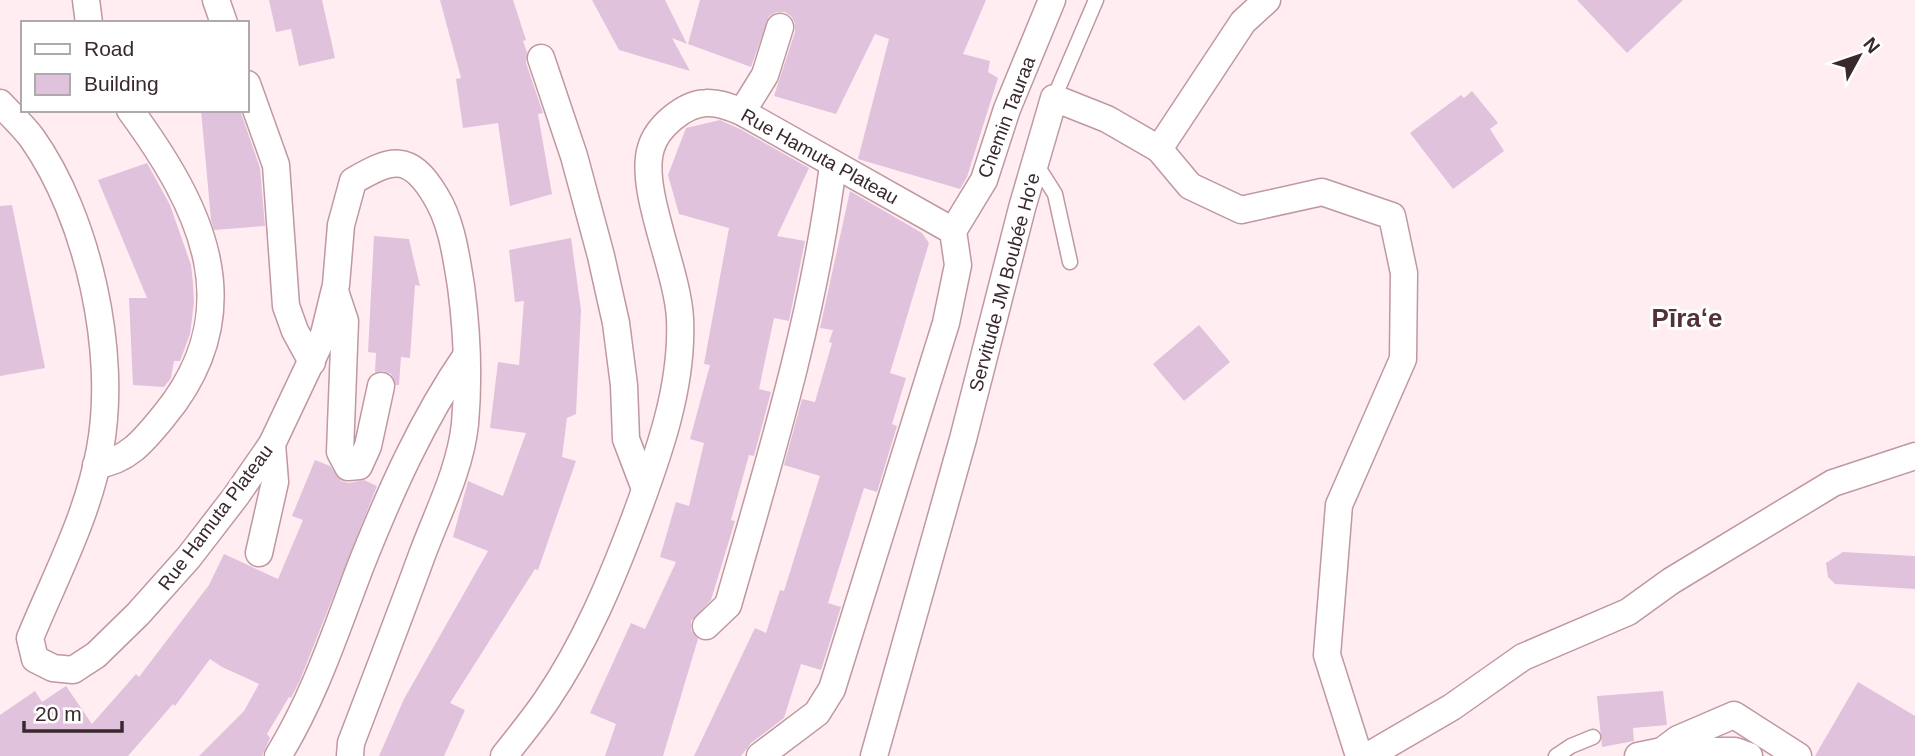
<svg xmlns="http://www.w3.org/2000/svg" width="1915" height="756" viewBox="0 0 1915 756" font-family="Helvetica,sans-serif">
	<rect width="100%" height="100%" fill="#ffedf1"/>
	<!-- building -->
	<g fill="#e0c2dc">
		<path d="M269,0H322L335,58L299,66L291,29L276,32Z"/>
		<path d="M440,0H513L526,40L523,41L527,52L526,63L543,113L538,114L552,194L510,206L498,123L463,128L456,79L461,78Z"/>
		<path d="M592,0H665L687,44L672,38L690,71L619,50Z"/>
		<path d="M700,0H986L963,54L990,61L988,72L998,78L967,177L960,189L858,159L889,39L875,34L836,114L774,96L795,32V23L791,16L785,12H777L769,16L751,67L688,44Z"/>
		<path d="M1577,0H1683L1627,53Z"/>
		<path d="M1472,91L1498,123L1490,129L1504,151L1453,189L1410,133L1461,95L1464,98Z"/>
		<path d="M201,110H240L260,168L265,226L214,230L211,220Z"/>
		<path d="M720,120L740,129L809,168L777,236L805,241L789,321L774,318L759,389L771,392L754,456L749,455L731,520L735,521L711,600L691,621V630L698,639L663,756H605L616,724L590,713L631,623L645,629L676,562L660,557L676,502L689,506L704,443L690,439L710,365L704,364L729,228L679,214L668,175L686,128Z"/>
		<path d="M147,163L170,205L191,265L193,284L194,302L190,334L180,361H174L171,378L164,387L133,385L129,298H147L98,180Z"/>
		<path d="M850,191L922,233L929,243L890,373L906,378L892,424L897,426L877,492L864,488L828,603L841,607L821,670L801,664L784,718L751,743L741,756H694L755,628L766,633L780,590L784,591L820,476L784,465L802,399L815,402L832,343L829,342L833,330L820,328Z"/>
		<path d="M12,205L45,368L0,376V206Z"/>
		<path d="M374,236L409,239L420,286L415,285L410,358L401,357L399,385H396L391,374L384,371L375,372L376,353L368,352Z"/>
		<path d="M571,238L581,310L576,414L567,418L562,457L576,461L538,570L535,569L450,703L465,710L444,756H379L404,699L488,551L453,537L468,481L503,496L526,433L490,428L498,362L519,365L524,301L515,302L509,250Z"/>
		<path d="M1199,325L1230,362L1184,401L1153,364Z"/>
		<path d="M315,460L330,466L341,481L349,483L364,480L377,486L300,680L291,698L289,697L267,734L270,738L262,756H199L244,711L259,684L222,667L210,659L175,706L173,704L128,756H0V715L35,691L42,702L66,686L92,724L136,674L139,677L209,585L224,554L278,579L303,520L292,516Z"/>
		<path d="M1843,552L1915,556V589L1835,584L1828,577L1826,563Z"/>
		<path d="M1858,682L1915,716V756H1815Z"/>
		<path d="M1663,691L1667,725L1633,728L1634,741L1602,747L1597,696Z"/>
	</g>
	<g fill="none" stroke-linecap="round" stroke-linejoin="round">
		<!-- service casing -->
		<g stroke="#bf98a0" stroke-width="17">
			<g id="service">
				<path d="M1054,98L1096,0"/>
				<path d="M1036,164L1055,194L1070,262"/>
				<path d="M1556,756L1571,746L1593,737"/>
			</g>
		</g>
		<!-- minor casing -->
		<g stroke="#bf98a0" stroke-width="29">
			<g id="minor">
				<path d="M86,0L89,23"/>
				<path d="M216,0L224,23"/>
				<path d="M541,58L574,156L601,256L616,323L624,385L626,439L645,489"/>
				<path d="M247,84L276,165L286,306L295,331L312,362"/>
				<path d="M0,103C10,114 23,126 32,138C88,217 118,353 100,449C88,516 56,575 30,638L35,659L53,668L73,670L96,655L138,614L189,557L236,496L272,444L324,334L336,285L341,225L353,181C391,159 409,152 435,195C452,222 456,256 461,286C467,331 469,379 465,424C460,470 438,512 422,555C399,618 375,680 351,743L350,756"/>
				<path d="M742,112L765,75L780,27"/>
				<path d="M1159,149L1190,186L1241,210L1322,192L1392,216L1404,273L1403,359L1339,505L1327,655L1359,756"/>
				<path d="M953,231L984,180L1007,109L1052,0"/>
				<path d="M335,291L345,321L340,452L348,467L359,466L368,446L381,386"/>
				<path d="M96,465C128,461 144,440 163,417C252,310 202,208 130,110"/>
				<path d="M259,553L275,482L272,444"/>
				<path d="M706,626L728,605C770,459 814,316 833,165"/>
				<path d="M1663,751H1735L1749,756"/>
				<path d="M278,756C315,696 336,630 361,565C390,492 422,420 466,356"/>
				<path d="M504,756C518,738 533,720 546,701C585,644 612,579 636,515C659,453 683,386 680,319C678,270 638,189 651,148C657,127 684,104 706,103C718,102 731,107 742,112L953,231L958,265L946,323L832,689L817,713L760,756"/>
				<path d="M874,756L963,439L1022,208L1054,98L1107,119L1159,149L1243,22L1267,0"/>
				<path d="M1368,756L1452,707L1523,657L1628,612L1671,581L1833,483L1915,456"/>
				<path d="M1638,756L1662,751L1678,739L1734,715L1798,756"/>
			</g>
		</g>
		<!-- service -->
		<use href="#service" stroke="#fff" stroke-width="14"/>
		<!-- minor -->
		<use href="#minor" stroke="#fff" stroke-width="26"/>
	</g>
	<g text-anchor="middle" stroke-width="6" stroke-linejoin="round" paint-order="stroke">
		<!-- street labels -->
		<g font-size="19" fill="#39292d" stroke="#fff">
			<text transform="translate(1006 117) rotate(-69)" y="7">Chemin Tauraa</text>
			<text transform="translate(820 156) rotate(29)" y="7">Rue Hamuta Plateau</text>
			<text transform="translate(1004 282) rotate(-75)" y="7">Servitude JM Boubée Ho'e</text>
			<text transform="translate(215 517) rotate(-53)" y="7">Rue Hamuta Plateau</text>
		</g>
		<!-- district labels -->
		<g font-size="26" font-weight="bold" fill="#523239" stroke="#fff">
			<text x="1687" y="327">Pīraʻe</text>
		</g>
	</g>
	<!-- legend -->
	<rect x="21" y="21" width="228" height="91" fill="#ffffff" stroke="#b0a9ab" stroke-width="2"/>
	<rect x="35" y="44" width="35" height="10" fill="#ffffff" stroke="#b0a9ab" stroke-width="2"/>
	<text x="84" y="56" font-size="21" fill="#39292d">Road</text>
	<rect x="35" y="74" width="35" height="21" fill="#e0c2dc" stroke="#b0a9ab" stroke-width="2"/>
	<text x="84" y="91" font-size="21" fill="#39292d">Building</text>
	<!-- north arrow -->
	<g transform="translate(1859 56) rotate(50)" stroke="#ffffff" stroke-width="5" paint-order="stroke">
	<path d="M0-5L12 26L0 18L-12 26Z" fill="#39292d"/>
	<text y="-10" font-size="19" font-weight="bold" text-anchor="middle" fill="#39292d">N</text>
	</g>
	<!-- scale -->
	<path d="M24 721v10h98v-10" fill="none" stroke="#39292d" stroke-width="3.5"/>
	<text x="35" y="721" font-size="21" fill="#39292d" stroke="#ffffff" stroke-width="5" paint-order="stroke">20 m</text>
</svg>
